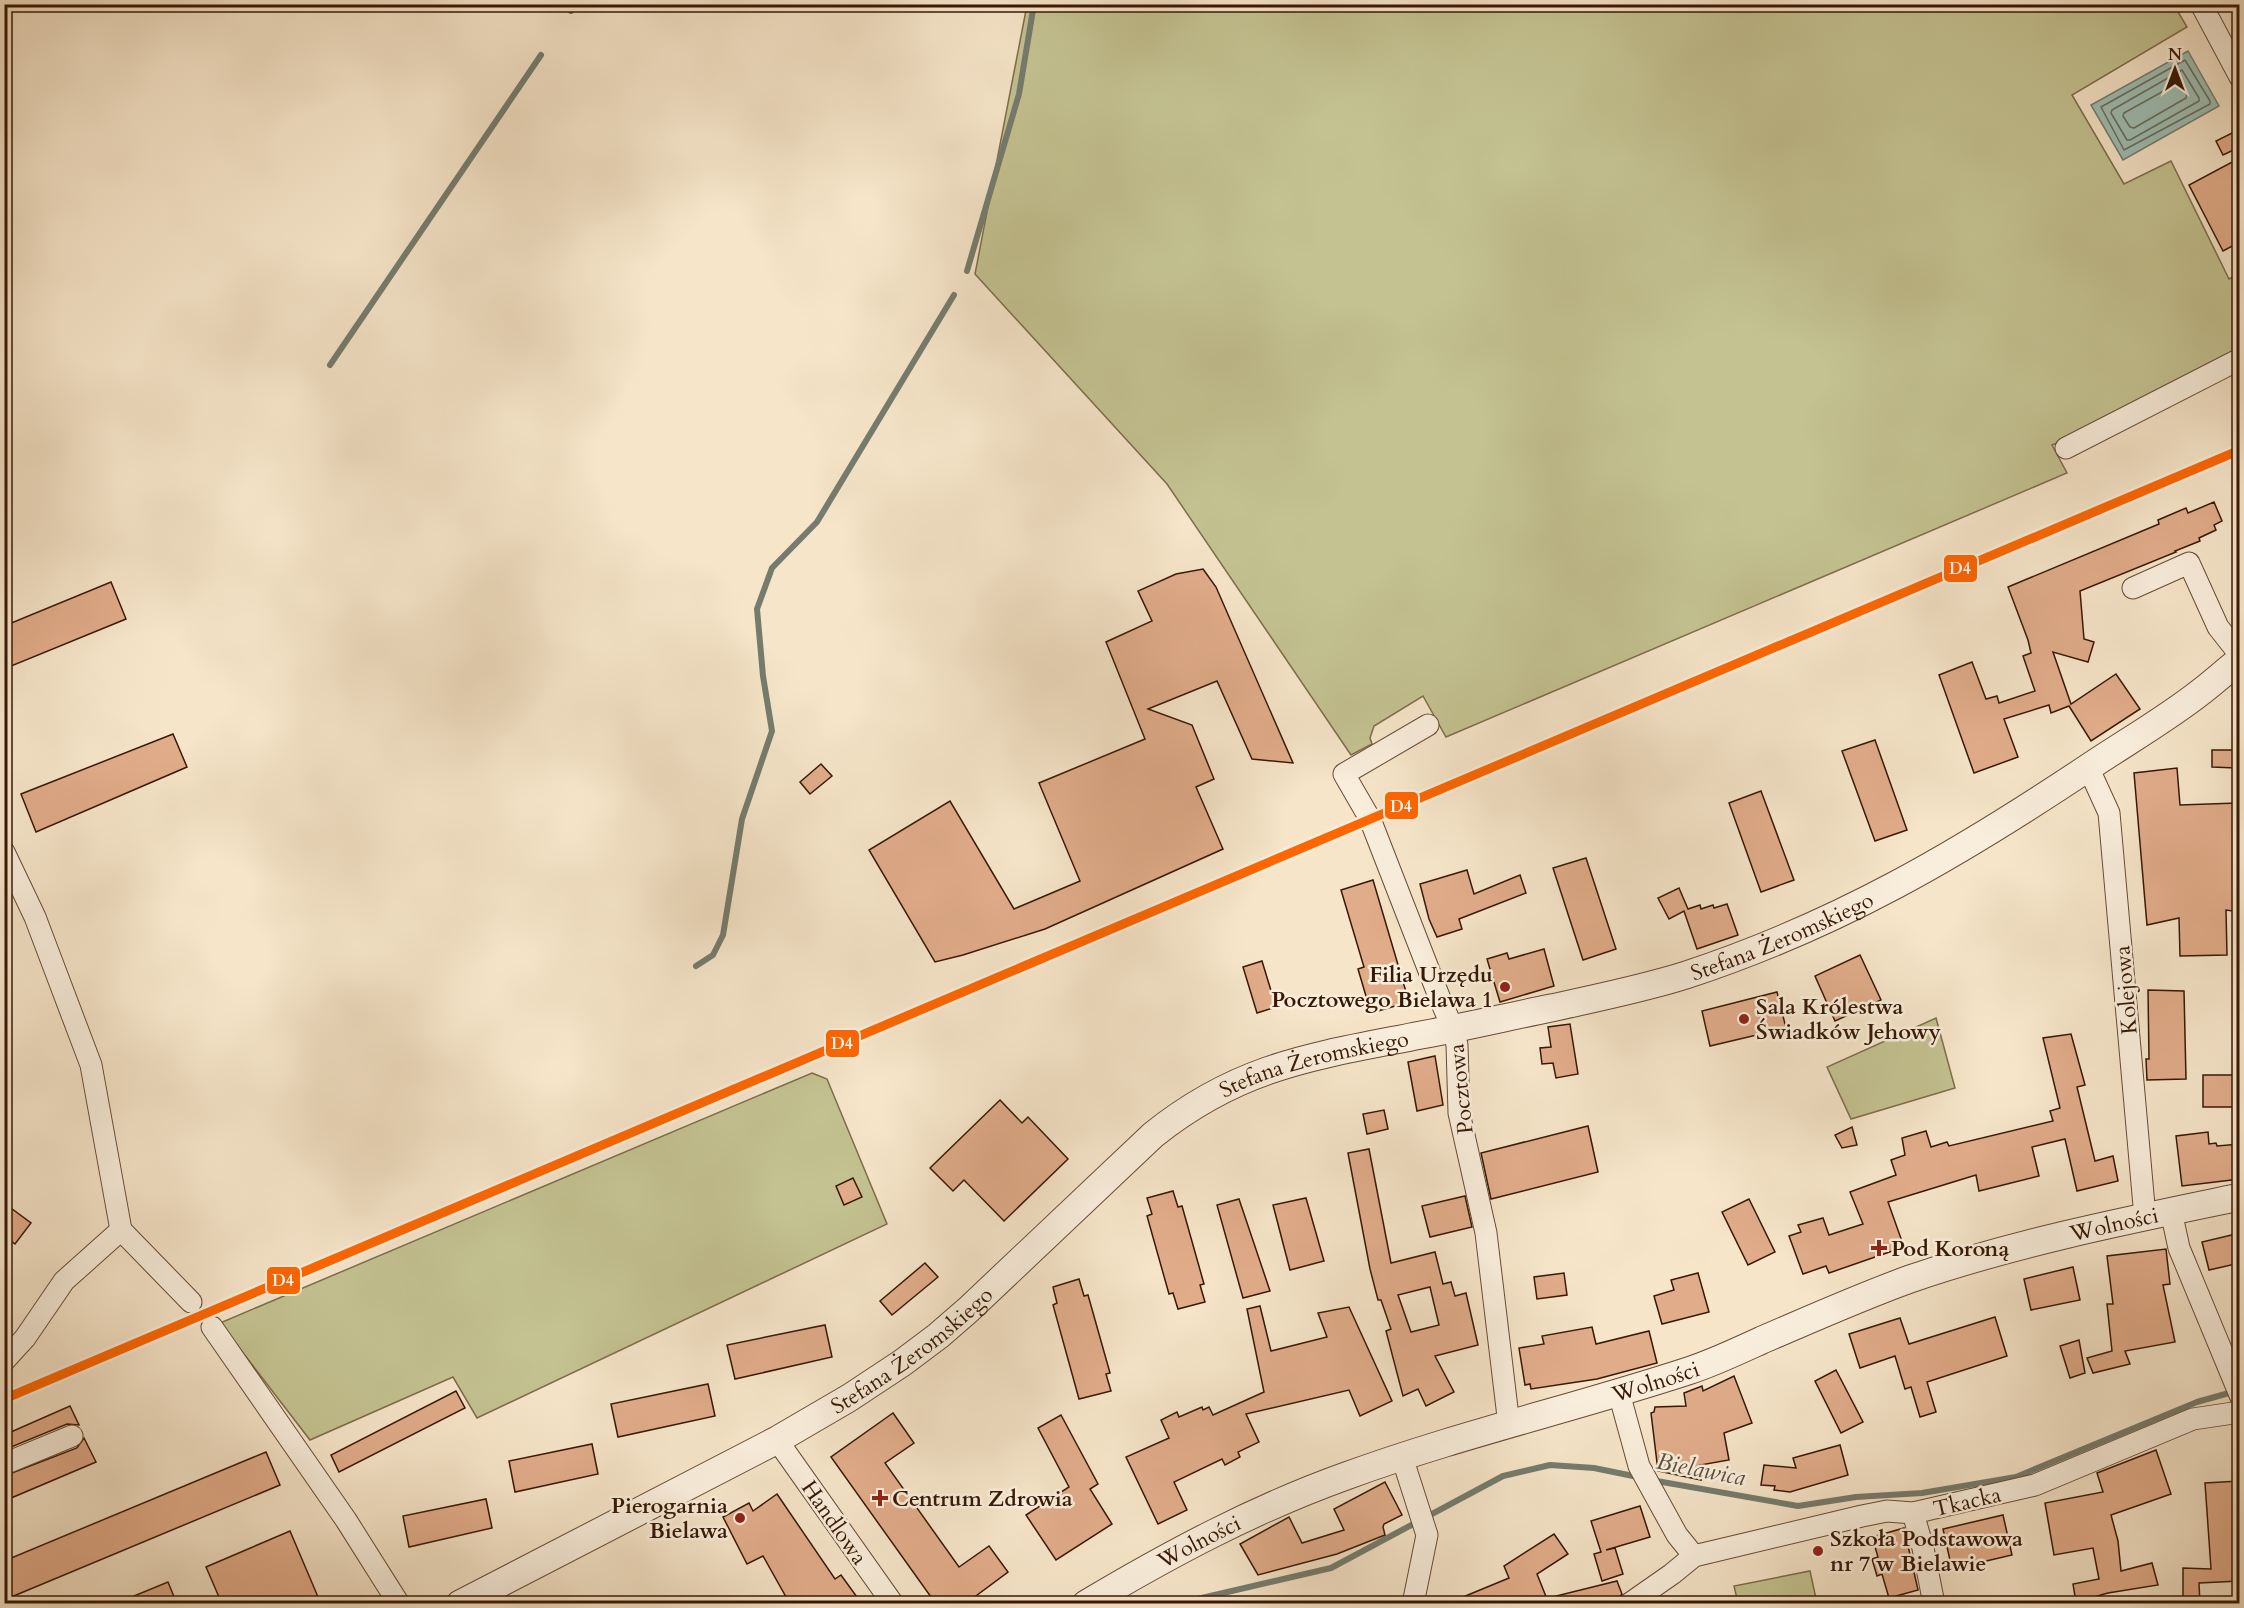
<svg xmlns="http://www.w3.org/2000/svg" width="2244" height="1608" viewBox="0 0 2244 1608" font-family="Cardo,serif">
	<rect width="100%" height="100%" fill="#f6e5c9"/>
	<filter id="stains"><feTurbulence type="fractalNoise" baseFrequency=".00333" numOctaves="4"/><feColorMatrix values="0 0 0 0 .2 0 0 0 0 .09 0 0 0 0 .02 0 0 0 .5 -.17"/></filter>
	<radialGradient id="worn" r=".72"><stop offset=".6" stop-color="#630" stop-opacity="0"/><stop offset="1" stop-color="#630" stop-opacity=".3"/></radialGradient>
	<!-- green -->
	<g fill="#c4c291" stroke="#7e6d4a" stroke-width="1.5">
		<path d="M1027,5H2174L2187,27L2072,95L2124,184L2171,161L2229,279L2239,274V351L2066,440L2052,445L2067,473L1446,737L1423,696L1374,726L1370,738L1372,744L1351,755L1167,484L975,274Z"/>
		<path d="M1936,1018L1955,1088L1851,1119L1827,1067Z"/>
		<path d="M812,1073L827,1079L887,1224L477,1418L453,1377L310,1440L220,1323Z"/>
		<path d="M1810,1571L1817,1603H1738L1734,1586Z"/>
	</g>
	<!-- water -->
	<path fill="#9dbfb5" stroke="#757c6e" stroke-width="1.5" d="M2188,51L2219,106L2123,160L2091,105Z"/>
	<g fill="none" stroke-linecap="round" stroke-linejoin="round">
		<!-- shore -->
		<g stroke="#6a6c5c" stroke-width="1.5">
			<path d="M2185,60L2210,101V104L2124,150L2101,107Z"/>
			<path d="M2182,70L2199,98V101L2130,140H2127L2111,113L2112,110Z"/>
			<path d="M2178,83C2183,84 2188,94 2186,98L2134,128L2130,127L2123,116L2124,113Z"/>
		</g>
		<!-- stream -->
		<g stroke="#757c6e" stroke-width="6">
			<path d="M571,11L574,4"/>
			<path d="M967,271L1019,94L1034,4"/>
			<path d="M330,365L541,55"/>
			<path d="M696,966L713,955L723,935L742,819L772,731L763,676L757,609L772,568L817,522L954,295"/>
			<path d="M1651,1480L1798,1506L1856,1497L1922,1493L2016,1477L2197,1402L2229,1393"/>
			<path d="M1176,1604L1331,1568L1503,1476L1550,1465L1594,1468L1638,1477"/>
		</g>
	</g>
	<!-- building -->
	<g fill="#e1ac8a" stroke="#381804" stroke-width="1.5" fill-rule="evenodd">
		<path d="M2240,129V147L2223,155L2216,141Z"/>
		<path d="M2234,161L2240,171V242L2223,251L2189,185Z"/>
		<path d="M2214,502L2222,521L2214,525L2216,530L2199,538L2200,541L2175,551L2176,552L2080,591L2084,639L2094,642L2088,662L2053,652L2071,704L2116,674L2140,709L2091,741L2069,706L2051,713L2049,705L2004,719L2018,757L1974,773L1939,675L1972,662L1986,699L1997,696L1999,703L2035,691L2023,656L2031,653L2028,640L2008,587L2159,524L2158,520L2186,508L2188,513Z"/>
		<path d="M1203,569L1216,587L1293,763L1252,759L1217,681L1148,709L1192,725L1214,779L1196,787L1223,849L1045,929L963,955L935,962L869,850L950,801L1014,909L1080,881L1039,783L1145,739L1106,642L1152,621L1138,591L1176,574Z"/>
		<path d="M111,582L126,619L4,669V626Z"/>
		<path d="M173,734L187,767L36,832L21,794Z"/>
		<path d="M1875,740L1907,830L1875,841L1842,751Z"/>
		<path d="M2212,750H2236V768L2212,767Z"/>
		<path d="M821,764L832,776L810,794L800,782Z"/>
		<path d="M2177,768L2180,805L2237,803L2236,856H2240V912L2226,910L2227,955L2180,956L2179,918L2147,925L2134,773Z"/>
		<path d="M1761,791L1794,880L1761,892L1729,803Z"/>
		<path d="M1586,858L1616,949L1583,960L1553,868Z"/>
		<path d="M1467,870L1474,894L1520,875L1526,893L1459,919L1462,929L1437,937L1429,919L1420,884Z"/>
		<path d="M1373,880L1409,1002L1371,1013L1358,969L1364,967L1341,890Z"/>
		<path d="M1679,888L1688,909L1700,905L1701,909L1713,905L1714,908L1727,904L1738,935L1697,949L1684,911L1669,919L1658,898Z"/>
		<path d="M1544,949L1554,986L1500,1002L1487,959L1507,953L1509,959Z"/>
		<path d="M1860,955L1881,1000L1835,1021L1815,976Z"/>
		<path d="M1262,961L1276,1007L1257,1013L1243,967Z"/>
		<path d="M2148,990L2184,991L2186,1079L2147,1080L2146,1059H2149Z"/>
		<path d="M1777,992L1786,1028L1710,1046L1702,1011Z"/>
		<path d="M1570,1024L1578,1074L1556,1078L1553,1063L1542,1064L1540,1048L1551,1047L1548,1027Z"/>
		<path d="M2071,1034L2085,1085L2077,1087L2095,1161L2113,1156L2118,1181L2077,1191L2065,1139L2032,1147L2039,1176L1979,1191L1976,1175L1888,1202L1904,1247L1829,1273L1826,1266L1803,1274L1789,1236L1801,1232L1798,1225L1823,1218L1829,1235L1863,1224L1850,1192L1896,1175L1891,1160L1905,1155L1902,1138L1926,1131L1931,1147L1947,1142L1949,1146L2053,1121L2050,1111L2060,1108L2043,1038Z"/>
		<path d="M1435,1056L1443,1105L1417,1111L1408,1062Z"/>
		<rect x="2203" y="1075" width="37" height="32"/>
		<path d="M1000,1100L1022,1123L1028,1117L1068,1159L1004,1221L964,1180L953,1191L930,1168Z"/>
		<path d="M1384,1110L1388,1129L1367,1134L1363,1114Z"/>
		<path d="M1588,1126L1598,1172L1491,1199L1481,1153Z"/>
		<path d="M1852,1127L1857,1145L1842,1148L1835,1135Z"/>
		<path d="M2208,1132L2209,1144L2216,1143L2217,1146L2240,1144V1179L2182,1186L2176,1136Z"/>
		<path d="M1369,1149L1391,1263L1435,1252L1443,1284L1451,1282L1455,1296L1466,1293L1478,1345L1435,1356L1454,1392L1426,1406L1418,1389L1403,1396L1386,1331L1391,1329L1381,1300H1378L1370,1269L1348,1153ZM1430,1287L1439,1325L1411,1332L1398,1295Z"/>
		<path d="M853,1178L862,1197L844,1205L836,1186Z"/>
		<path d="M1173,1191L1178,1207L1182,1206L1204,1284L1200,1285L1205,1302L1178,1309L1173,1293L1169,1294L1147,1216L1152,1214L1147,1198Z"/>
		<path d="M1465,1196L1472,1227L1430,1237L1422,1206Z"/>
		<path d="M1306,1198L1324,1261L1290,1270L1273,1205Z"/>
		<path d="M1239,1199L1270,1291L1243,1298L1217,1205Z"/>
		<path d="M1749,1199L1775,1252L1748,1265L1722,1212Z"/>
		<path d="M4,1203L31,1223L15,1244L4,1236Z"/>
		<path d="M2240,1233V1263L2209,1270L2202,1242Z"/>
		<path d="M2166,1249L2170,1284L2163,1285L2175,1342L2125,1351L2130,1364L2093,1373L2087,1358L2112,1351L2107,1304H2113L2107,1256Z"/>
		<path d="M925,1263L938,1277L892,1315L880,1301Z"/>
		<path d="M2073,1267L2080,1300L2031,1310L2024,1279Z"/>
		<path d="M1564,1273L1567,1295L1537,1299L1534,1277Z"/>
		<path d="M1698,1273L1709,1312L1662,1324L1654,1296L1674,1290L1671,1280Z"/>
		<path d="M1079,1279L1084,1296L1088,1295L1110,1373L1106,1374L1111,1391L1079,1399L1053,1305L1057,1303L1053,1287Z"/>
		<path d="M1260,1306L1271,1351L1327,1337L1318,1313L1349,1307L1392,1401L1360,1416L1349,1390L1246,1414L1259,1442L1238,1452L1240,1457L1225,1465L1222,1459L1174,1482L1187,1510L1158,1524L1126,1457L1169,1438L1161,1420L1177,1412L1179,1417L1202,1407L1203,1410L1209,1407L1213,1415L1264,1392L1247,1309Z"/>
		<path d="M1995,1317L2007,1356L1927,1382L1936,1412L1920,1417L1911,1387L1905,1389L1895,1356L1860,1368L1849,1334L1900,1318L1909,1344Z"/>
		<path d="M825,1325L832,1357L735,1379L727,1345Z"/>
		<path d="M1592,1327L1596,1344L1649,1331L1657,1363L1597,1379L1531,1389L1530,1384L1525,1385L1519,1348L1544,1344L1542,1336Z"/>
		<path d="M2079,1340L2085,1373L2070,1378L2060,1346Z"/>
		<path d="M1836,1370L1863,1422L1841,1433L1815,1381Z"/>
		<path d="M1734,1376L1752,1423L1724,1433L1729,1460L1700,1465L1701,1480L1658,1471L1651,1413L1654,1412L1655,1407L1686,1406L1684,1393L1702,1386L1703,1391Z"/>
		<path d="M708,1384L715,1416L618,1437L611,1404Z"/>
		<path d="M456,1391L465,1408L339,1472L331,1455Z"/>
		<path d="M70,1406L79,1425L67,1424L4,1450V1435Z"/>
		<path d="M893,1413L914,1443L885,1463L959,1567L989,1546L1008,1572L965,1604H936L831,1457Z"/>
		<path d="M1061,1415L1098,1484L1090,1489L1112,1524L1056,1560L1026,1515L1069,1487L1038,1428Z"/>
		<path d="M84,1438L96,1462L4,1501V1476L77,1448Z"/>
		<path d="M592,1444L598,1474L515,1492L509,1461Z"/>
		<path d="M1840,1445L1848,1475L1790,1492L1774,1490L1775,1486L1761,1485L1764,1465L1796,1468L1793,1458Z"/>
		<path d="M2156,1450L2171,1494L2111,1515L2118,1541L2121,1571L2152,1563L2158,1585L2108,1593L2076,1602L2073,1584L2099,1579L2093,1548L2054,1555L2045,1503L2103,1492L2097,1473Z"/>
		<path d="M266,1452L280,1485L4,1600V1561Z"/>
		<path d="M2239,1481L2240,1581L2199,1583L2200,1604H2183V1568L2211,1569L2205,1483Z"/>
		<path d="M1385,1482L1402,1515L1384,1524L1383,1527L1385,1535L1337,1554L1258,1575L1240,1544L1289,1517L1302,1543L1344,1530L1334,1509Z"/>
		<path d="M777,1494L835,1579L841,1575L862,1604H790L763,1556L747,1564L723,1517L749,1503L753,1511Z"/>
		<path d="M486,1499L492,1528L409,1547L403,1516Z"/>
		<path d="M1640,1506L1650,1537L1606,1550L1615,1548L1623,1574L1602,1581L1594,1554L1601,1552L1591,1521Z"/>
		<path d="M2003,1515L2012,1555L1952,1569L1943,1529Z"/>
		<path d="M1904,1528L1918,1590L1889,1598L1882,1574L1877,1576L1872,1559L1878,1557L1872,1537Z"/>
		<path d="M290,1531L321,1604H222L206,1567Z"/>
		<path d="M1554,1534L1568,1554L1537,1574L1549,1604H1446L1509,1578L1504,1566Z"/>
		<path d="M1617,1581L1622,1594L1614,1604H1552V1597Z"/>
		<path d="M168,1582L177,1604H117V1603Z"/>
	</g>
	<g fill="none" stroke-linecap="round" stroke-linejoin="round">
		<!-- minor casing -->
		<g stroke="#684b35" stroke-width="23">
			<g id="minor">
				<path d="M2201,4L2240,77"/>
				<path d="M2066,448L2240,359"/>
				<path d="M2133,588L2189,563L2218,627L2240,655"/>
				<path d="M1428,725L1344,774L1370,819L1440,999L1453,1029L1457,1045L1459,1113L1486,1233L1509,1425"/>
				<path d="M2088,767L2109,813L2145,1217"/>
				<path d="M4,852L35,917L91,1065L121,1230L64,1281L25,1338L4,1361"/>
				<path d="M2171,1211L2179,1248L2240,1395"/>
				<path d="M121,1230L191,1302"/>
				<path d="M212,1327L346,1520L399,1604"/>
				<path d="M1619,1393L1639,1466L1677,1535L1694,1556"/>
				<path d="M777,1440L893,1604"/>
				<path d="M1402,1457L1427,1535L1413,1604"/>
				<path d="M4,1464L72,1436"/>
				<path d="M1913,1513L1923,1548L1934,1604"/>
				<path d="M1629,1604L1672,1574L1694,1556L1862,1516L1887,1511L1913,1513L2035,1485L2193,1419L2240,1412"/>
			</g>
		</g>
		<!-- tertiary casing -->
		<g stroke="#684b35" stroke-width="29">
			<g id="tertiary">
				<path id="s1" d="M460,1604L777,1440L849,1398L902,1363L938,1336L968,1310L1153,1135C1240,1065 1315,1056 1421,1035C1464,1027 1507,1017 1551,1008C1596,998 1642,989 1686,975C1838,925 1959,854 2092,765C2128,741 2168,718 2202,691C2215,681 2227,670 2240,660"/>
				<path id="s2" d="M1086,1604C1170,1554 1254,1509 1346,1476C1458,1435 1575,1408 1688,1371C1713,1363 1738,1351 1762,1340C1811,1319 1860,1297 1910,1279C2018,1242 2129,1220 2240,1197"/>
			</g>
		</g>
		<!-- minor -->
		<use href="#minor" stroke="#f9eedc" stroke-width="21"/>
		<!-- tertiary -->
		<use href="#tertiary" stroke="#f9eedc" stroke-width="27"/>
		<!-- rail-1 casing -->
		<g stroke="#f9eedc" stroke-width="14">
			<path id="rail-1" d="M4,1399L2240,450"/>
		</g>
		<!-- rail-1 -->
		<use href="#rail-1" stroke="#f60" stroke-width="9"/>
	</g>
	<!-- markers -->
	<g fill="#8f2418" stroke="#f9eedc" stroke-width="2">
		<circle cx="1505" cy="987" r="6"/>
		<circle cx="1744" cy="1019" r="6"/>
		<path d="M1876 1239h6v6h6v6h-6v6h-6v-6h-6v-6h6z"/>
		<path d="M877 1489h6v6h6v6h-6v6h-6v-6h-6v-6h6z"/>
		<circle cx="740" cy="1518" r="6"/>
		<circle cx="1818" cy="1551" r="6"/>
	</g>
	<g text-anchor="middle" stroke-width="5" stroke-linejoin="round" paint-order="stroke">
		<!-- street labels -->
		<g font-size="22" fill="#381804" stroke="#f9eedc">
			<text dy="8" stroke="none"><textPath href="#s1" startOffset="1508">Stefana Żeromskiego</textPath></text>
			<text transform="translate(2125 990) rotate(-95)" y="8">Kolejowa</text>
			<text dy="8" stroke="none"><textPath href="#s1" startOffset="1022">Stefana Żeromskiego</textPath></text>
			<text transform="translate(1460 1089) rotate(-96)" y="8">Pocztowa</text>
			<text dy="8" stroke="none"><textPath href="#s2" startOffset="1100">Wolności</textPath></text>
			<text dy="8" stroke="none"><textPath href="#s1" startOffset="519">Stefana Żeromskiego</textPath></text>
			<text dy="8" stroke="none"><textPath href="#s2" startOffset="614">Wolności</textPath></text>
			<text transform="translate(1967 1501) rotate(-13)" y="8">Tkacka</text>
			<text transform="translate(835 1522) rotate(55)" y="8">Handlowa</text>
			<text dy="8" stroke="none"><textPath href="#s2" startOffset="129">Wolności</textPath></text>
		</g>
		<!-- poi labels -->
		<g font-size="22" font-weight="bold" fill="#381804" stroke="#f9eedc" text-anchor="start">
			<text x="1493" y="982" text-anchor="end">Filia Urzędu<tspan x="1493" dy="25">Pocztowego Bielawa 1</tspan></text>
			<text x="1756" y="1014">Sala Królestwa<tspan x="1756" dy="25">Świadków Jehowy</tspan></text>
			<text x="1891" y="1256">Pod Koroną</text>
			<text x="892" y="1506">Centrum Zdrowia</text>
			<text x="728" y="1513" text-anchor="end">Pierogarnia<tspan x="728" dy="25">Bielawa</tspan></text>
			<text x="1830" y="1546">Szkoła Podstawowa<tspan x="1830" dy="25">nr 7 w Bielawie</tspan></text>
		</g>
		<!-- water labels -->
		<g font-size="24" font-style="italic" fill="#5b5242" stroke="#f9eedc">
			<text transform="translate(1701 1469) rotate(11)" y="8">Bielawica</text>
		</g>
	</g>
	<g stroke="#f9eedc" stroke-width="2">
		<rect x="1943" y="554" width="35" height="29" rx="6" fill="#f60"/>
		<rect x="1384" y="791" width="35" height="29" rx="6" fill="#f60"/>
		<rect x="825" y="1029" width="35" height="29" rx="6" fill="#f60"/>
		<rect x="266" y="1266" width="35" height="29" rx="6" fill="#f60"/>
	</g>
	<g font-size="16" text-anchor="middle" font-weight="bold" fill="#fff">
		<text x="1960" y="574">D4</text>
		<text x="1401" y="812">D4</text>
		<text x="842" y="1049">D4</text>
		<text x="283" y="1286">D4</text>
	</g>
	<!-- margin -->
	<rect width="2244" height="1608" fill="none" stroke="#f6e5c9" stroke-width="24"/>
	<rect x="6" y="6" width="2232" height="1596" fill="none" stroke="#381804" stroke-width="3"/>
	<rect x="12" y="12" width="2220" height="1584" fill="none" stroke="#381804" stroke-width="1.5"/>
	<!-- north arrow -->
	<g transform="translate(2175 69)" stroke="#f9eedc" stroke-width="4.5" paint-order="stroke">
	<path d="M0-4.5L10 22L0 15L-10 22Z" fill="#381804"/>
	<text y="-9" font-size="16" font-weight="bold" text-anchor="middle" fill="#381804">N</text>
	</g>
	<rect width="100%" height="100%" filter="url(#stains)"/>
	<rect width="100%" height="100%" fill="url(#worn)"/>
</svg>
